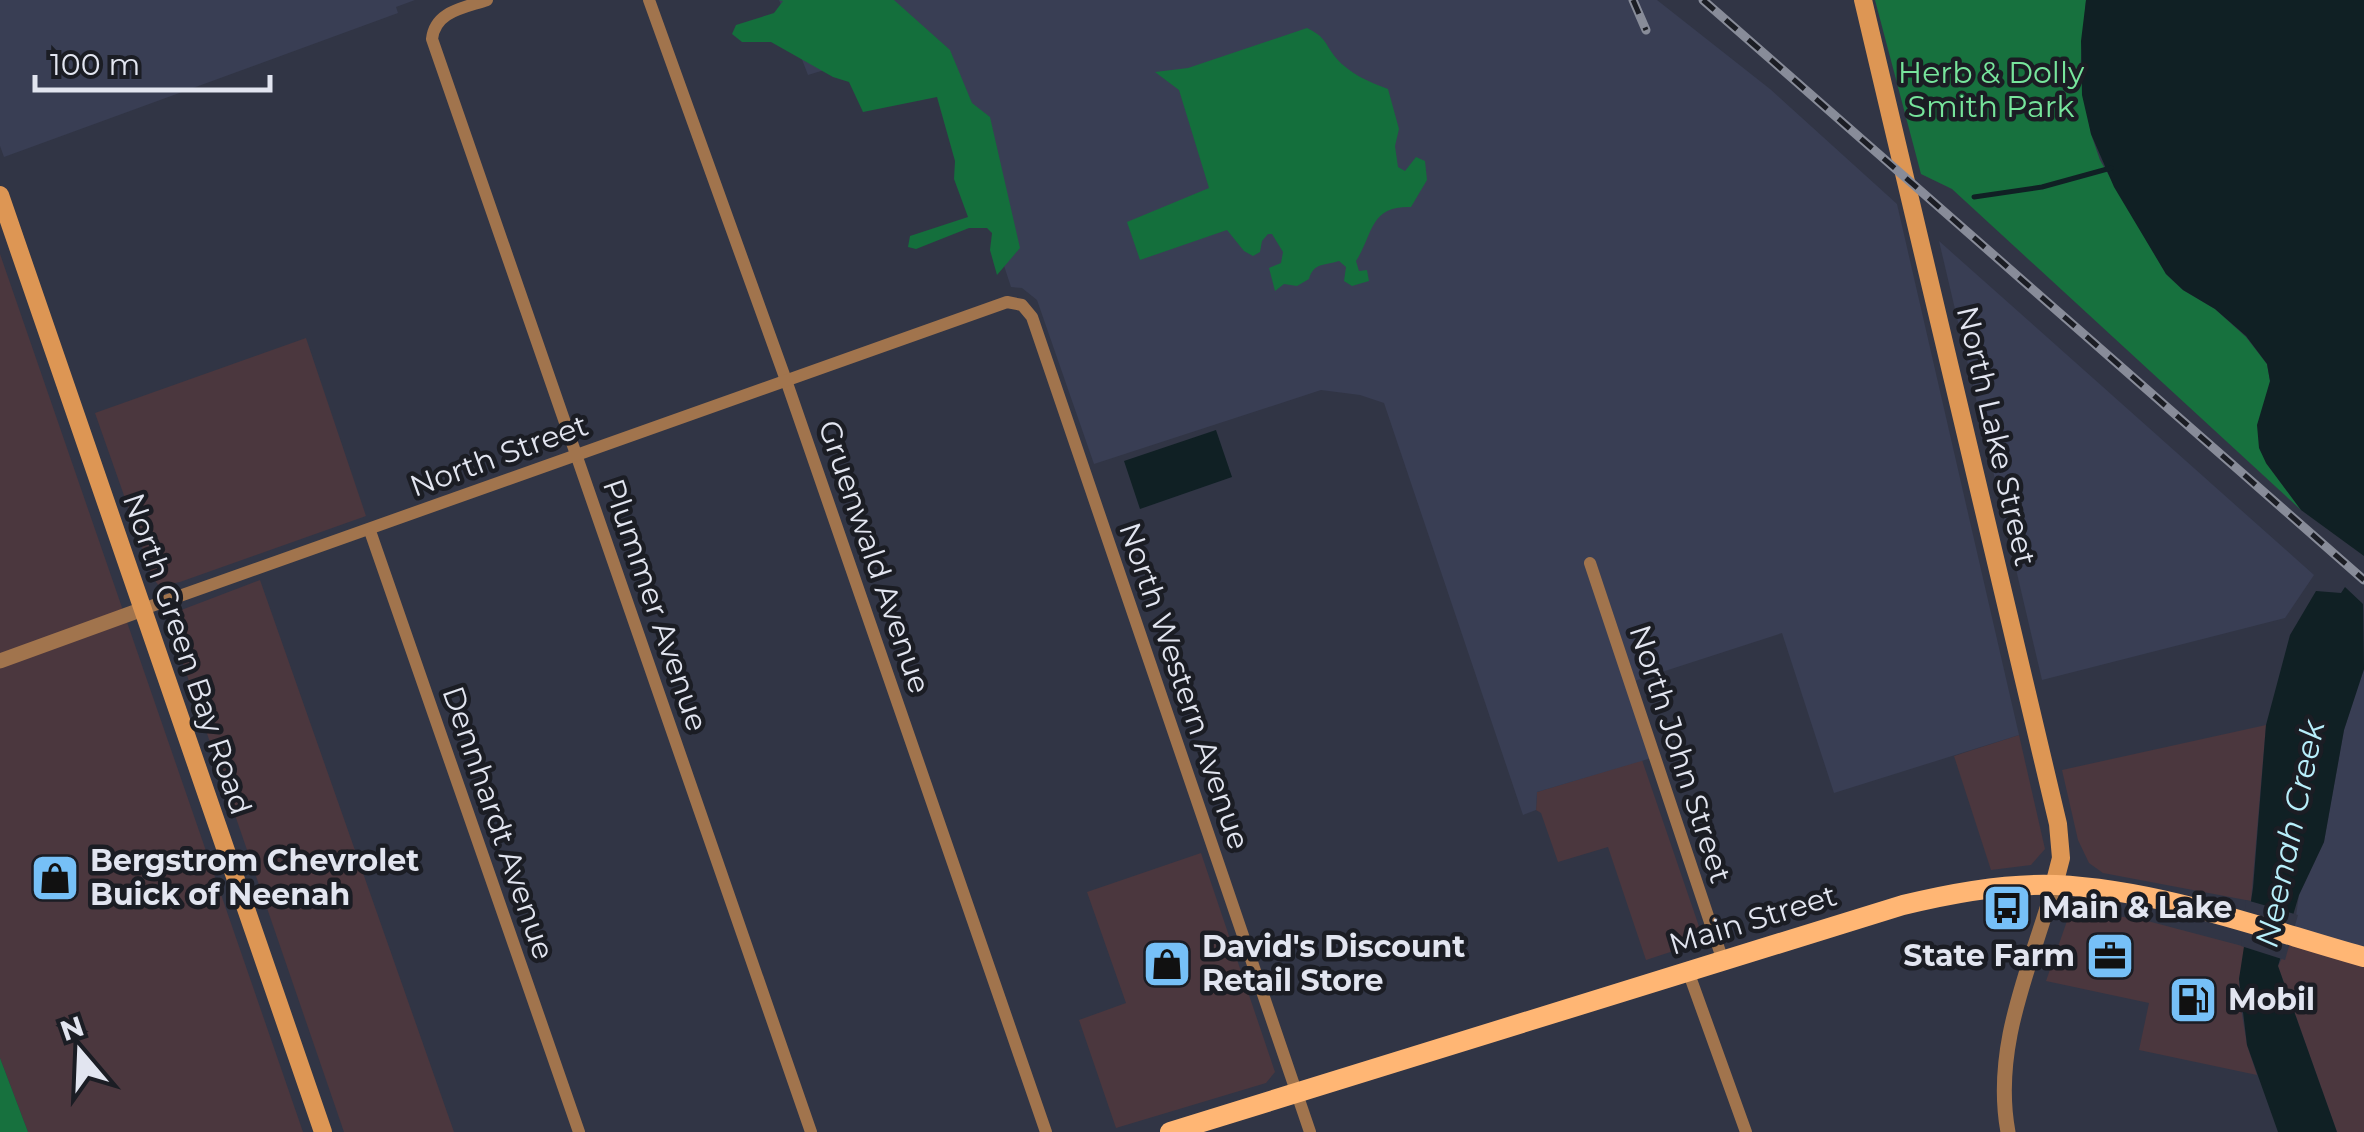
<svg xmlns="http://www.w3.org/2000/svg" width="2364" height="1132" viewBox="0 0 2364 1132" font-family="Montserrat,sans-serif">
	<rect width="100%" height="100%" fill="#313545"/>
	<!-- commercial -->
	<g fill="#4b373e">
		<path d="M0,254L303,1132H28L0,1058Z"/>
		<path d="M306,338L366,516L180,582L159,586L153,578L95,413Z"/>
		<path d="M260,580L454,1132H344L169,623L176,612Z"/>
		<path d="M2266,725L2251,901L2103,873L2089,863L2078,840L2062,770Z"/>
		<path d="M2019,735L2045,849L2031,865L1991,870L1954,756Z"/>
		<path d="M1642,760L1704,941L1646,960L1608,847L1558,862L1541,813L1536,810L1537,792Z"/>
		<path d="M1201,853L1275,1072L1266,1083L1116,1128L1079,1020L1126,1003L1087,892Z"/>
		<path d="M2082,912L2140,919L2246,947L2239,979L2240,1002L2247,1045L2257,1075L2139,1050L2149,1003L2046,981L2067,921Z"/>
		<path d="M2293,937L2364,957V1132H2337L2278,966Z"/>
	</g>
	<!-- built -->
	<g fill="#393e54">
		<path d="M0,0H415L396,7L398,13L4,157L0,146Z"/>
		<path d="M779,0H1657L1770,89L1897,204L2019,735L1834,793L1782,633L1631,682L1655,757L1537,792L1536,810L1523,815L1384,403L1360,395L1321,390L1094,464L1037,300L1022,288L1011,287L929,38L808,75Z"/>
		<path d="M1939,241L2314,575L2285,618L2042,680Z"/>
		<path d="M2364,669V957L2293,937L2299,895L2324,842L2344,730Z"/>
	</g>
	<!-- green -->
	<g fill="#17713e">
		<path d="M1875,0H2086L2080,71L2091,134L2100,160L2166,274L2183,290L2215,309L2246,337L2267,364L2270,381L2266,463L2301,510L1952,189L1921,174Z"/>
		<path d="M0,1058L28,1132H0Z"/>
	</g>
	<!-- forest -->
	<g fill="#146f3c">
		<path d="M779,0H894L950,50L972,103L990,117L1020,248L997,275L990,250L992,233L987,228H969L916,249L908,247L910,236L968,217L954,179L955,161L937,97L863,112L849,82L833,77L771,42H742L732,34L736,25L774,13L783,1Z"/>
		<path d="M1307,28C1327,38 1324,43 1336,58C1350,74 1369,82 1388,89L1399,129L1395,146L1398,167L1405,171L1416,157L1425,161L1427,180L1411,207C1369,206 1374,233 1356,261L1359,271L1367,270L1369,281L1352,286L1344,281L1346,267L1339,261C1324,266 1314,262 1309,279L1297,286L1284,284L1275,291L1269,268L1281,263L1283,252L1272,234H1268L1262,241L1260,252L1253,256L1244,251L1227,230L1140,260L1127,222L1209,188L1179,90L1155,72L1188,68Z"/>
	</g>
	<!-- water -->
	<g fill="#102024">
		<path d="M2086,0H2364V556L2301,510L2266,463L2259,448L2257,425L2270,381L2267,364L2246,336L2215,309L2183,290L2166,274L2114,187L2091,134L2082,95L2081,41Z"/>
		<path d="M1216,430L1232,477L1140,509L1124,461Z"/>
		<path d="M2345,587L2363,604L2364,669L2344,730L2324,842L2299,895L2278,966L2337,1132H2278L2247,1045L2239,979L2253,888L2266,725L2290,635L2316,591L2341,593Z"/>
	</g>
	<!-- pier -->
	<path fill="#313545" d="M2246,900L2298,915L2285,960L2241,946Z"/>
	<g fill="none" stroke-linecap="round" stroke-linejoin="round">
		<!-- stream -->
		<path stroke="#102024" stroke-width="5" d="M1974,197L2042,187L2111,168"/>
		<!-- minor -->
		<g stroke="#a1744d" stroke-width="12">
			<path d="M487,0C464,8 435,11 432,39L811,1132"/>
			<path d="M649,0L787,383L1046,1132"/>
			<path d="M370,531L579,1132"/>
			<path d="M1590,563L1723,961"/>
			<path d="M143,609L1007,302L1022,305L1032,317L1310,1132"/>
			<path d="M1688,971L1746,1132"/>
		</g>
		<!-- tertiary -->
		<g stroke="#a1744d" stroke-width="15">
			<path d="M0,661L143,609"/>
			<path d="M2008,1132C1992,1046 2031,966 2054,885"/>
		</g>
		<!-- secondary -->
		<g stroke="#dd9654" stroke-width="18">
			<path d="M1863,0L2058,824L2061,858L2054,885"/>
			<path d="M0,195L323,1132"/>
		</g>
		<!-- primary -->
		<path stroke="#ffb674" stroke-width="20" d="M1170,1132L1903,905C1952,893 2005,883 2056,885C2161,890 2264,929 2364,957"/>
		<!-- rail casing -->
		<g stroke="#888c99" stroke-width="9">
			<g id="rail">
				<path d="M1633,0L1646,30"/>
				<path d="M1703,0L2364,580"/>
			</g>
		</g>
		<!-- rail -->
		<use href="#rail" stroke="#1b1d24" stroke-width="5" stroke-dasharray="15" stroke-linecap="butt"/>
	</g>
	<!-- icons -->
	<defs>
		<g id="shop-square" transform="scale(2.5)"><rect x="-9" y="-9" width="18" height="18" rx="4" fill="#76c0f7" stroke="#1b1d24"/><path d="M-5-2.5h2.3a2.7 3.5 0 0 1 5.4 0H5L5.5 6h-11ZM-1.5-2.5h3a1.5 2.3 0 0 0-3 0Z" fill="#111"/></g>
		<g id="bus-square" transform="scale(2.5)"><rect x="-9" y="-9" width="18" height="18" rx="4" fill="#76c0f7" stroke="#1b1d24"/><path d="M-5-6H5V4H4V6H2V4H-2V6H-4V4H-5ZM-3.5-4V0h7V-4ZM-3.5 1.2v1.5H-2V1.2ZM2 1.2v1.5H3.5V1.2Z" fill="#111"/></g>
		<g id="office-square" transform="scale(2.5)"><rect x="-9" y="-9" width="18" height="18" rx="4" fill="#76c0f7" stroke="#1b1d24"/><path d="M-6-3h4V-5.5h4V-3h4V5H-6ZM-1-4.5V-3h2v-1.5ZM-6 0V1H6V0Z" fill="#111"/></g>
		<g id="fuel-square" transform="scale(2.5)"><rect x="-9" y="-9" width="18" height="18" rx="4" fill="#76c0f7" stroke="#1b1d24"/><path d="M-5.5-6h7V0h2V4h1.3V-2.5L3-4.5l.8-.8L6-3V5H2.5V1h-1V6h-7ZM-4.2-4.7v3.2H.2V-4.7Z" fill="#111"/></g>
	</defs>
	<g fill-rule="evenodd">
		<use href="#shop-square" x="55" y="878"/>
		<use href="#bus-square" x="2007" y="908"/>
		<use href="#office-square" x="2110" y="956"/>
		<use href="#shop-square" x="1167" y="964"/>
		<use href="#fuel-square" x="2193" y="1000"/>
	</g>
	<g text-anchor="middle" stroke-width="9" stroke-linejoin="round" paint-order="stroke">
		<!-- park labels -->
		<g font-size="30" fill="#77e59c" stroke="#1b1d24">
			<text x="1991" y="83">Herb &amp; Dolly<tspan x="1991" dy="34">Smith Park</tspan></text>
		</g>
		<!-- street labels -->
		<g font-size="30" fill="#e2e5f0" stroke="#1b1d24">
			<text transform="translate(1996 436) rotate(77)" y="10">North Lake Street</text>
			<text transform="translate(499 456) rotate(-20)" y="10">North Street</text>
			<text transform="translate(874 557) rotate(71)" y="10">Gruenwald Avenue</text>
			<text transform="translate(655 605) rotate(71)" y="10">Plummer Avenue</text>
			<text transform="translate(187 654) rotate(71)" y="10">North Green Bay Road</text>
			<text transform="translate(1184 686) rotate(71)" y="10">North Western Avenue</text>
			<text transform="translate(1680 754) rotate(72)" y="10">North John Street</text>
			<text transform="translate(498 823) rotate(71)" y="10">Dennhardt Avenue</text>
			<text transform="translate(1753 920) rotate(-17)" y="10">Main Street</text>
		</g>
		<!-- poi labels -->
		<g font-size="30" font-weight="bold" fill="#e2e5f0" stroke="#1b1d24" text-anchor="start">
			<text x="90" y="871">Bergstrom Chevrolet<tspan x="90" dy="34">Buick of Neenah</tspan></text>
			<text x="2042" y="918">Main &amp; Lake</text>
			<text x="1202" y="957">David's Discount<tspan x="1202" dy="34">Retail Store</tspan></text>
			<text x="2075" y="966" text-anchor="end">State Farm</text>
			<text x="2228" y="1010">Mobil</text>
		</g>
		<!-- water labels -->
		<g font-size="32" font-style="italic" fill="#b8effb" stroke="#1b1d24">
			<text transform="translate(2290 834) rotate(-78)" y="11">Neenah Creek</text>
		</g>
	</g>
	<!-- north arrow -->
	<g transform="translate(80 1052) rotate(341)" stroke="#1b1d24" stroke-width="8" paint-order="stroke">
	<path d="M0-8L18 38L0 25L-18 38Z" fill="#e2e5f0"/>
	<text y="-15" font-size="28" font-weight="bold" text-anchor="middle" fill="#e2e5f0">N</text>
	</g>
	<!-- scale -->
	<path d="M35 75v15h235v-15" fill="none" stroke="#e2e5f0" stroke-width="5"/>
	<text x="50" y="75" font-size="30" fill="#e2e5f0" stroke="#1b1d24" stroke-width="8" paint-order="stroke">100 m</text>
</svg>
